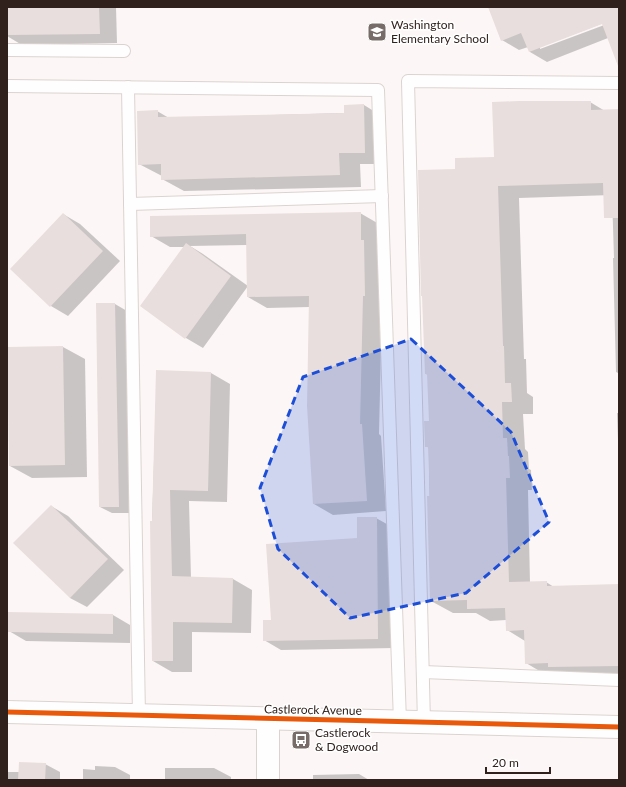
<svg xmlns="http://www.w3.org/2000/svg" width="626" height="787" viewBox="0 0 626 787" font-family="Lato,sans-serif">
	<rect width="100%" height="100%" fill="#fcf7f6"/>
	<!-- shadow -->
	<g fill="#0003" fill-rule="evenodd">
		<path d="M7,7H116L117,43L22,45L7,36Z"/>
		<path d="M489,7H619V66L608,38L547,62L530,52L528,47L519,50L502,40ZM606,22L607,24L540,49V47Z"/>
		<path d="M590,102L605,111L619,110V403L618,373L616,372L613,258H614L612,195L519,198L524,359H526L527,393L533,397V414H523L525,449L528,452L529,469L531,470L532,490H528L530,583L546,582L554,587L619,585V678L548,676L526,663L525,641L507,630L506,620L490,621L476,613H453L431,601L429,448L426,446L430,421L428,375L426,374L456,170L495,158Z"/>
		<path d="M364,105L385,118L386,164H360L361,187L184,191L162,179V176L139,164L157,111L169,118L345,113V106Z"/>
		<path d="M360,213L379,224L382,306L379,434L381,436L386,511L333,515L314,504L310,307L267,308L248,297L247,245L190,246L203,254L248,286L203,348L186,338L141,306L184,247H170L151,236Z"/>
		<path d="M63,214L80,224L120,261L68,316L51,306Z"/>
		<path d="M115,304L127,311L130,513H112L100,507Z"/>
		<path d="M63,347L85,359L87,477L32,478L10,466Z"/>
		<path d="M157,371L211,373L230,384L227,502L189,501L191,578L233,579L252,590L251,633L192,632V672H172L153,661L152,522Z"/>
		<path d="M617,413H619V476V468Z"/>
		<path d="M51,506L68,516L124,570L87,607L70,598Z"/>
		<path d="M376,518L394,528L395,648L281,650L264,640L358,539Z"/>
		<path d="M113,615L130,625V643L26,641L9,631Z"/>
		<path d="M45,764L60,772V780H7V772H20Z"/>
		<path d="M95,766L115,767L130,775V780H83V769L95,770Z"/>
		<path d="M165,768H214L231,777V780H165Z"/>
		<path d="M359,774L369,780H313V775Z"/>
		<path d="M572,779L619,780H572Z"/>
	</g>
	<!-- building -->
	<g fill="#e8dedd">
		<path d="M7,7H99L100,34L7,35Z"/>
		<path d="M488,7H619V65L618,66L602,24L529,52L521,33L501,41Z"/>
		<path d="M518,101H591V110L619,109V218H604L603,183L498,186L503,346H504L505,383H511L512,402H502L503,438H507L508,456H509L510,478H506L509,582L547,581V586L619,584V666L548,667V663L525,664L524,630L506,631L505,608L467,609V600L430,601L427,496H430L428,447H425L424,421H429L427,374H425L422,296H421L418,170L455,169V158L494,157L492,102Z"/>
		<path d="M364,104L365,153H339L340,175L161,180V164L138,165L137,111L158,110V117L344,113V105Z"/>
		<path d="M361,212V240H364L365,296H363L360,424H362L367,501L313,504L307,406L309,296L247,297L246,234L150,237V216Z"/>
		<path d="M63,213L103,251L50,307L10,269Z"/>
		<path d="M186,243L231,276L185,339L140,306Z"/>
		<path d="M96,303H115L119,507H99Z"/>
		<path d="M63,346L65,465L9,466L7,347Z"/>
		<path d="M156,370L211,372L208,491L170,490L172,576L233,578L232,623L173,622V661H152L150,521H152Z"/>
		<path d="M51,505L108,559L70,598L13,543Z"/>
		<path d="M357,517H377L378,639L263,641V620H271L266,544L357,538Z"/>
		<path d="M8,612L113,614V634L8,632Z"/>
		<path d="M19,762L46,763L45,780H18Z"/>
	</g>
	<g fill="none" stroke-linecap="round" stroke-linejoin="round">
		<!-- lane casing -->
		<g stroke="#dcd3d0" stroke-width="14">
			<g id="lane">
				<path d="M7,50L124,51"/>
				<path d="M7,86L378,90L400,722"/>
				<path d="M128,87L139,716"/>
				<path d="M130,204L382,196"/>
				<path d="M423,672L619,680"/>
				<path d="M424,723L408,81L619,83"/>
			</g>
		</g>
		<!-- street casing -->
		<g stroke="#dcd3d0" stroke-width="24">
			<path id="street" d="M268,719V780"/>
		</g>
		<!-- secondary casing -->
		<g stroke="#dcd3d0" stroke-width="24">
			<path id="secondary" d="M7,712L619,727"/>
		</g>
		<!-- lane -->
		<use href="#lane" stroke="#fffefe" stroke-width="12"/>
		<!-- street -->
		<use href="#street" stroke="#fffefe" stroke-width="22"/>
		<!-- secondary -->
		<use href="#secondary" stroke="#fffefe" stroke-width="22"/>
		<!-- cycleway casing -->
		<g stroke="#fff" stroke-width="8">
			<path id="cycleway" d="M7,712L619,727"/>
		</g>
		<!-- cycleway -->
		<use href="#cycleway" stroke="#e8590c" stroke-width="5"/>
	</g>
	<!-- marked area -->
	<path fill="#1d4ed8" fill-opacity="0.2" stroke="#1d4ed8" stroke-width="3" stroke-dasharray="8 5" stroke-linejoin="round" d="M411,339L511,432L549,522L466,593L350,618L278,549L260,488L303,377Z"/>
	<!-- icons -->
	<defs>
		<g id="school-square" transform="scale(1)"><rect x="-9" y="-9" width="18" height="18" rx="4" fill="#776c68" stroke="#fff"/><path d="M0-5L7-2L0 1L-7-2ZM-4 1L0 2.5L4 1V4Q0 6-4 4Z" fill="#fff"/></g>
		<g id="bus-square" transform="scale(1)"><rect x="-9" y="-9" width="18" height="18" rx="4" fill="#776c68" stroke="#fff"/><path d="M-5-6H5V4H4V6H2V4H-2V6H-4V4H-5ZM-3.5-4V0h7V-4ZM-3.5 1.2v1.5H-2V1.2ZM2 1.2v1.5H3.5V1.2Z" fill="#fff"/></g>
	</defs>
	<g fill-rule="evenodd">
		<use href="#school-square" x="377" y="32"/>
		<use href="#bus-square" x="301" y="740"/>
	</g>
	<g text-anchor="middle" stroke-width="3" stroke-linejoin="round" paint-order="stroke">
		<!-- poi labels -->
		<g font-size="12" fill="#30211c" stroke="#fff" text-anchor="start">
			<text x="391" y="29">Washington<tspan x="391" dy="14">Elementary School</tspan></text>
			<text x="315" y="737">Castlerock<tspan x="315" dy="14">&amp; Dogwood</tspan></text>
		</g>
		<!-- street labels -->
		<g font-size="12" fill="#30211c" stroke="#fff">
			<text transform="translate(313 710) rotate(1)" y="4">Castlerock Avenue</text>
		</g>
	</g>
	<!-- border -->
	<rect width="626" height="787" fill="none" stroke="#30211c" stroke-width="16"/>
	<!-- scale -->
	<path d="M486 767v6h64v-6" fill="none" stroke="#30211c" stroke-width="2"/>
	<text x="492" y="767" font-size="12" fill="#30211c" stroke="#ffffff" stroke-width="3" paint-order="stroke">20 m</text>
</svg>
